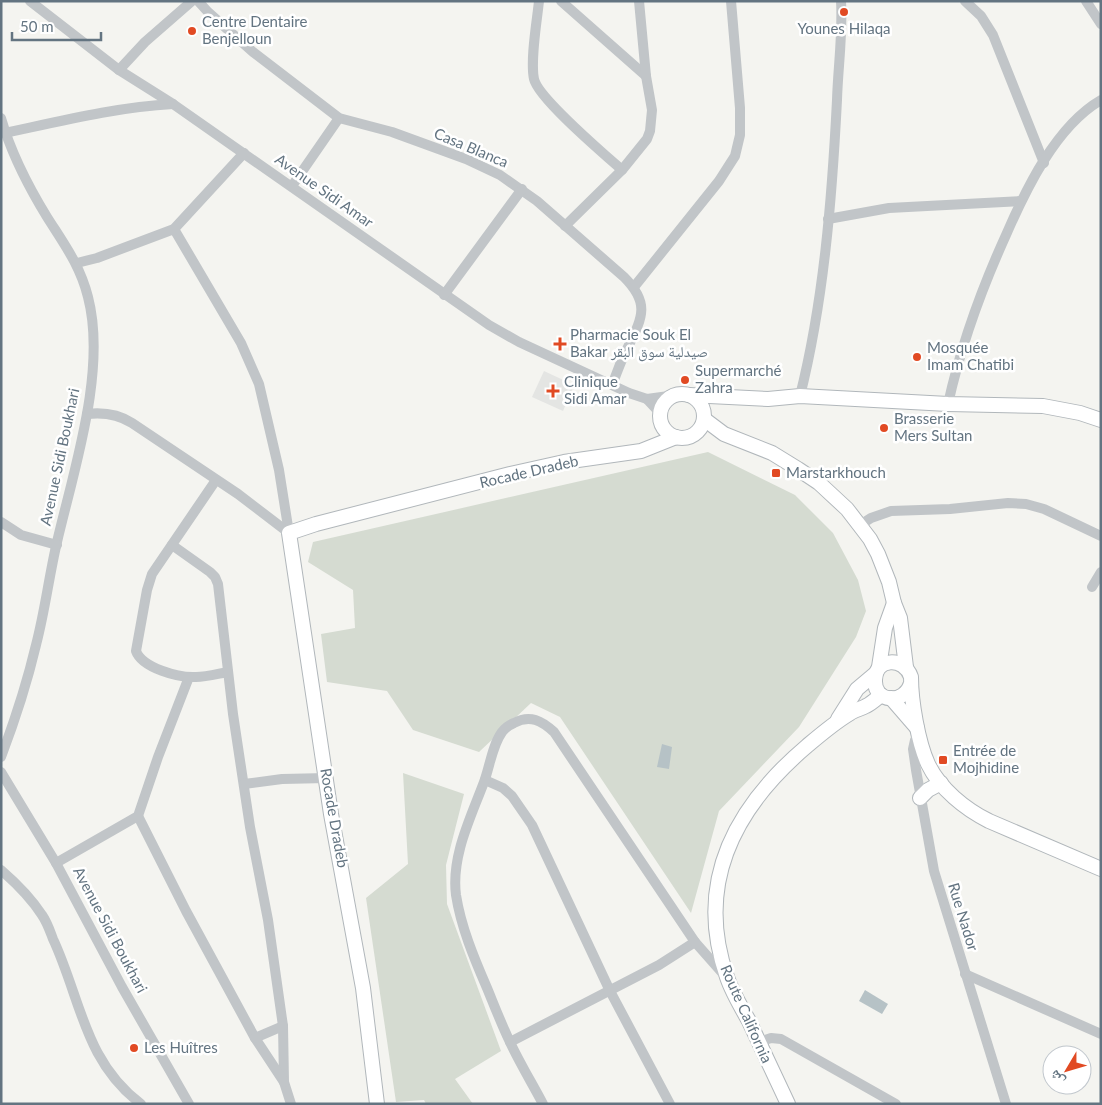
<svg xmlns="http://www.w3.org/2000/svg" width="1102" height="1105" viewBox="0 0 1102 1105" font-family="Lato,'Noto Naskh Arabic',sans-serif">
	<rect width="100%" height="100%" fill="#f4f4f0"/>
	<!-- built -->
	<path fill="#e4e5e3" d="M544,371L574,385L563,411L532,397Z"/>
	<!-- green -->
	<g fill="#d5dbd1">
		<path d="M708,452L795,495L833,533L858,580L866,611L856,637L799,727L719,811L691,913L560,717L531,703L479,752L413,730L387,691L327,682L321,634L355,628L353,590L308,562L313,542Z"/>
		<path d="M403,773L464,794L446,865L447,904L501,1051L455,1079L473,1104H426L424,1100L396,1102L366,898L408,864Z"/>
	</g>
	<!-- water -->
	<g fill="#b6c2c6">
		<path d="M662,744L672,747L669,769L657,767Z"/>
		<path d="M865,990L888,1004L882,1014L859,1001Z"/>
	</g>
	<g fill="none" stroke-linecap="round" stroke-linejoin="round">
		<!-- secondary casing -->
		<g stroke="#b1b7bb" stroke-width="16">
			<g id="secondary">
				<circle cx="682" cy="416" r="22"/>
				<path d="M689,395L768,399L800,396L948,404L1043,406L1080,413L1101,420"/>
				<path d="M704,419L724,434L772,453L798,469L819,483L847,509L870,539L878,554L889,582L894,603L900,618L906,667"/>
				<path d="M879,667L885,628L894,603"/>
				<path d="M911,683C905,705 874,703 875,680C875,658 904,656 911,677C911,701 918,742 928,764C940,789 965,809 989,821L1101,869"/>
				<path d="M891,698L917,728"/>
				<path d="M838,719L857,689L876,673"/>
				<path d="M920,798L928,790L941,783"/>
				<path d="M377,1104L363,988L331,814L289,533L316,524L510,474L564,462L641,451L676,437"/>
				<path d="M788,1104C775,1076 762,1049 749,1021C741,1007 732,992 727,977C694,883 735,807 807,746C820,735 834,723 849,714C854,710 861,709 866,706C872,703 877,698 881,695"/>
			</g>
		</g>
		<!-- street -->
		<g stroke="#c1c5c8" stroke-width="10">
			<path d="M30,1L119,70L173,104L489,325L519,342L629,393L647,399L676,395"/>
			<path d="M198,1L208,12L253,52L339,118L392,132L466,159L500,175L537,201L624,277C651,304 642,318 627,349C621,360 617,373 612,385"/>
			<path d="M539,1C537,21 530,60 534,79C538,98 604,154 622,170"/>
			<path d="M561,1L646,76"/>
			<path d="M965,1L981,16L993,35L1044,163"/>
			<path d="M1086,1L1101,24"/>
			<path d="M119,70L145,42L192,1"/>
			<path d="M1,118C11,153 28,186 47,217C64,244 80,265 88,297C107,370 74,469 57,542C49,576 45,611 36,645C27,683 15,720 1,757"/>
			<path d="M5,133C61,121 117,107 173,104"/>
			<path d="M292,186L339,118"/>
			<path d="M828,219L889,208L1021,201"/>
			<path d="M565,226L622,170L647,139L650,131L652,110L646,76L639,1"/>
			<path d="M174,229L241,343L259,384L279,470L289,533"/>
			<path d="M77,263L97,258L174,229L244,153"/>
			<path d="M634,287L719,181L735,156L740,135V108L731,1"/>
			<path d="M444,295L522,189"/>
			<path d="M800,396C824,300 832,198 837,100C838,67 843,34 841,1"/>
			<path d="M647,399L660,413"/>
			<path d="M948,404C961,345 981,290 1006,235C1026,189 1056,126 1101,100"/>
			<path d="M87,414C104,412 118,414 132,423L238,494L289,533"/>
			<path d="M216,480L152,574L147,590L136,651C142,668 179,678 196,677C206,677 217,674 228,672"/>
			<path d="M1,522L21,535L57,545"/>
			<path d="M860,525L871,518L891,511L950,509L1008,503L1026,504L1044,509L1101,536"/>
			<path d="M172,545L210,572L215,577L218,584L233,714L250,827L268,920L283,1026L284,1082L291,1104"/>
			<path d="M1092,587L1101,572"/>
			<path d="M919,735L915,740L913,749L916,770L934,871L1006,1104"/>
			<path d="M1,772L56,863L122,987L189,1104"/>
			<path d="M485,780L503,788L512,796L532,825L610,991L670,1104"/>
			<path d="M244,784L282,779L327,778"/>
			<path d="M138,816L186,911L255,1038L284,1082"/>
			<path d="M56,863L138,816L158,757L189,677"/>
			<path d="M1,870C16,883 31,898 42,915C47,922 50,931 53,939C81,999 84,1061 141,1104"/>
			<path d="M965,974L1101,1034"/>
			<path d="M255,1038L283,1026"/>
			<path d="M510,1042L659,965L695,942"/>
			<path d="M759,1042L771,1038L781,1039L896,1104"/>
			<path d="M543,1104C532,1083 519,1062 509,1040C501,1023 494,1005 487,988C474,958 461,927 456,895C451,856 471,817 484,782C490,766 492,746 502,732C505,728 509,725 514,723C530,714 542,721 554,732L695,942L725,976"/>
		</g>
		<!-- secondary -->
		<use href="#secondary" stroke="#fff" stroke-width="14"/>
	</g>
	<!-- markers -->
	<g fill="#e14a23" stroke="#fff" stroke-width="2">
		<circle cx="844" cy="12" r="5"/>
		<circle cx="192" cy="31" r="5"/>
		<path d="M557.5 336.5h5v5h5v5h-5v5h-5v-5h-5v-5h5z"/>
		<circle cx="917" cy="357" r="5"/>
		<circle cx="685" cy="380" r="5"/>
		<path d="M550.5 383.5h5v5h5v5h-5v5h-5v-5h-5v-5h5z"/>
		<circle cx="884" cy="428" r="5"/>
		<rect x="771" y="468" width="10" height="10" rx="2.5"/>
		<rect x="938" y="755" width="10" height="10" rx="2.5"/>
		<circle cx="134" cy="1048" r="5"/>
	</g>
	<g text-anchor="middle" stroke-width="5" stroke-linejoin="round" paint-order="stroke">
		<!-- poi labels -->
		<g font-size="15" fill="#637481" stroke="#fff" text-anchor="start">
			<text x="202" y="27">Centre Dentaire<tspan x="202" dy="17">Benjelloun</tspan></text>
			<text x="844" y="34" text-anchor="middle">Younes Hilaqa</text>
			<text x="570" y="340">Pharmacie Souk El<tspan x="570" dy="17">Bakar صيدلية سوق البقر</tspan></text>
			<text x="927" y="353">Mosquée<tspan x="927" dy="17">Imam Chatibi</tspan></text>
			<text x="695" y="376">Supermarché<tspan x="695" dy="17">Zahra</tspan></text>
			<text x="564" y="387">Clinique<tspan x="564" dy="17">Sidi Amar</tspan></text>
			<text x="894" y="424">Brasserie<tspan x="894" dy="17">Mers Sultan</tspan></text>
			<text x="786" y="478">Marstarkhouch</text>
			<text x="953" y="756">Entrée de<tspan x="953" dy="17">Mojhidine</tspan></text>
			<text x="144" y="1053">Les Huîtres</text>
		</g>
		<!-- street labels -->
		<g font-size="15" fill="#637481" stroke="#fff">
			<text transform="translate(471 148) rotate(23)" y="5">Casa Blanca</text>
			<text transform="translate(324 191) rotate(35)" y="5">Avenue Sidi Amar</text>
			<text transform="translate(60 457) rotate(-78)" y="5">Avenue Sidi Boukhari</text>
			<text transform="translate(529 472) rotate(-13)" y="5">Rocade Dradeb</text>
			<text transform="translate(334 818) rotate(80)" y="5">Rocade Dradeb</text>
			<text transform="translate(963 917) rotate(73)" y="5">Rue Nador</text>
			<text transform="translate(110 930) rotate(62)" y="5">Avenue Sidi Boukhari</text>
			<text transform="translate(746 1014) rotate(66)" y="5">Route California</text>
		</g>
	</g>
	<!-- border -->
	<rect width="1102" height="1105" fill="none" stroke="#637481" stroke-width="5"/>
	<!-- north arrow -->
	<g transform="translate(1067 1070) rotate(232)"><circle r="24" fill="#ffffff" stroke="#c1c7cd"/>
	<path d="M0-4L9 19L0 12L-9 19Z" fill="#e14a23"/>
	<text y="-8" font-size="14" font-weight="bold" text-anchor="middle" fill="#637481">ش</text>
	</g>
	<!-- scale -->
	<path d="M12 32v8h89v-8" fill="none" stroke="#637481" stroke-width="2.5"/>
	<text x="20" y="32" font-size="15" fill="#637481" stroke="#ffffff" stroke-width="4" paint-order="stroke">50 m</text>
</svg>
